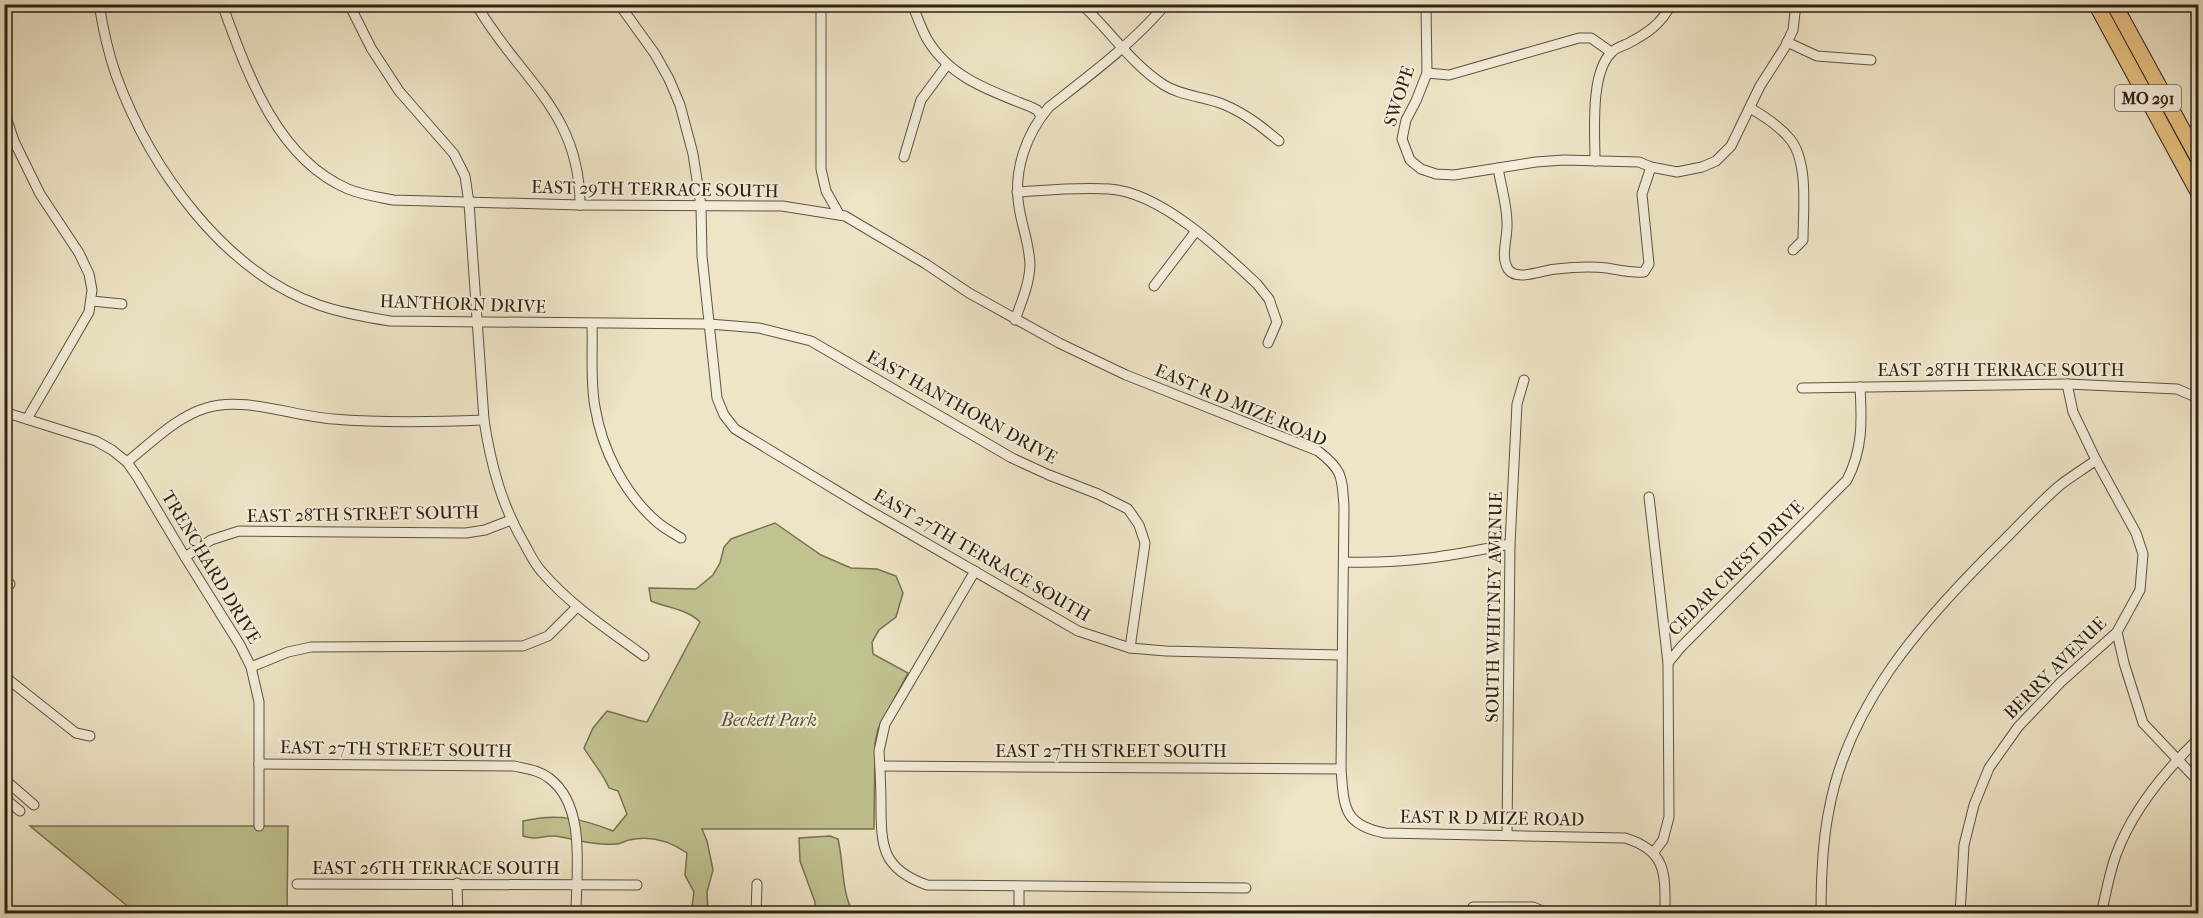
<svg xmlns="http://www.w3.org/2000/svg" width="2203" height="918" viewBox="0 0 2203 918" font-family="'IM FELL French Canon',serif">
	<rect width="100%" height="100%" fill="#eee4c6"/>
	<filter id="stains"><feTurbulence type="fractalNoise" baseFrequency=".00333" numOctaves="4"/><feColorMatrix values="0 0 0 0 .2 0 0 0 0 .09 0 0 0 0 .02 0 0 0 .5 -.17"/></filter>
	<radialGradient id="worn" r=".72"><stop offset=".6" stop-color="#630" stop-opacity="0"/><stop offset="1" stop-color="#630" stop-opacity=".3"/></radialGradient>
	<!-- green -->
	<g fill="#c0c290" stroke="#767252" stroke-width="1.5">
		<path d="M775,523L821,555L851,568L877,569L896,576L903,593L896,617L879,630L872,642L873,654L908,673L878,729L875,743L874,829H702L707,841L713,870L707,892L708,914L682,913L692,907L694,892L685,875L687,853C670,841 650,835 629,840C625,841 620,844 616,844C595,846 575,839 555,836C542,835 539,841 523,836V821C557,813 580,818 613,831L627,814L618,791L609,788C603,773 592,762 584,748L593,728L607,711C617,713 640,722 647,722L700,622C687,609 668,608 651,601L649,588L696,589L713,575L720,563L724,547L731,539Z"/>
		<path d="M30,826H288L287,913H136Z"/>
		<path d="M830,836L838,839C844,864 841,890 853,913H814L815,902L800,861L799,838Z"/>
	</g>
	<g fill="none" stroke-linecap="round" stroke-linejoin="round">
		<!-- minor casing -->
		<g stroke="#5d5241" stroke-width="11">
			<g id="minor">
				<path d="M99,4C103,29 108,52 116,75C150,168 223,271 319,305C342,313 366,317 390,321L709,324L759,328L811,341L1012,458L1049,475L1098,494L1128,509L1139,525L1145,543L1130,648"/>
				<path d="M222,4C247,72 276,158 348,189C363,195 378,197 393,200L580,205L782,206L845,216L926,264L969,293L1059,343L1126,375L1318,451C1343,470 1342,477 1344,507L1341,769C1344,807 1343,825 1385,833L1625,838C1668,851 1665,875 1665,914"/>
				<path d="M349,4L371,48L399,91L454,154L465,176L469,203L484,420C491,466 502,506 525,545C530,554 535,565 542,572C571,606 609,630 644,656"/>
				<path d="M476,4C518,78 580,110 580,205"/>
				<path d="M619,4L655,54L669,79L680,105L693,154L701,206L702,256L717,398L724,415L735,429L867,509L1078,631L1130,648L1166,651L1341,655"/>
				<path d="M821,4V169L826,191L839,214"/>
				<path d="M912,4C917,16 921,28 927,39C950,78 991,91 1031,107L1037,110L1041,116"/>
				<path d="M1081,4C1110,30 1131,64 1164,85C1183,97 1205,96 1225,105C1246,114 1262,127 1279,141"/>
				<path d="M1426,4L1427,73L1416,101L1406,120L1402,139L1410,160L1421,169L1436,174L1454,175L1536,162L1564,160L1639,162L1651,167L1677,172L1702,167L1716,161L1731,146L1760,86L1785,47L1793,30L1796,4"/>
				<path d="M1787,42L1817,56L1871,60"/>
				<path d="M1427,73L1449,75L1579,38H1591L1611,52"/>
				<path d="M1750,108C1764,116 1780,127 1790,139C1809,162 1803,212 1803,240L1793,250"/>
				<path d="M4,111L14,141L40,194L79,253L89,274L92,290L89,312L27,419"/>
				<path d="M904,157L921,100L947,65"/>
				<path d="M1595,161C1595,132 1590,74 1611,53C1615,48 1622,46 1627,44C1646,34 1662,24 1671,4"/>
				<path d="M1498,168C1501,186 1507,205 1507,223C1508,237 1500,256 1508,269C1517,282 1542,270 1556,269C1573,267 1590,266 1607,268C1620,270 1630,273 1644,272L1649,264L1642,194L1651,167"/>
				<path d="M1017,192C1048,190 1079,187 1109,189C1160,192 1221,250 1257,284L1269,299L1277,322L1268,343"/>
				<path d="M1154,286L1196,231"/>
				<path d="M92,301L122,304"/>
				<path d="M1015,320C1021,303 1029,285 1030,266C1030,246 1022,227 1019,207C1013,171 1026,134 1049,107C1090,75 1132,44 1166,4"/>
				<path d="M592,324C593,351 590,380 595,407C602,450 624,493 657,522C664,528 673,533 681,538"/>
				<path d="M1802,388L2067,384L2177,389L2198,398"/>
				<path d="M4,412L96,441L112,450L127,462L138,478L185,557L240,645L251,667L259,702V826"/>
				<path d="M127,462C151,443 176,417 206,408C243,396 293,416 333,419C382,423 434,422 484,420"/>
				<path d="M1649,497L1668,663L1669,817L1663,840L1654,852"/>
				<path d="M185,557L211,540L239,531L466,533L485,530L511,520"/>
				<path d="M1344,562C1404,564 1451,556 1510,544"/>
				<path d="M975,571L885,724L879,751C880,769 881,786 881,803C881,847 882,869 927,885L1246,888"/>
				<path d="M4,586L10,584"/>
				<path d="M2117,632L2124,663L2143,723L2198,781"/>
				<path d="M1668,663L1681,647L1847,480C1863,449 1862,421 1860,387"/>
				<path d="M251,667L288,652L311,647L523,646L548,636L577,607"/>
				<path d="M4,676L76,733L90,736"/>
				<path d="M259,764L514,766C527,769 539,770 549,778C587,806 576,872 576,914"/>
				<path d="M880,766L1341,769"/>
				<path d="M4,779L34,805"/>
				<path d="M4,798L20,811"/>
				<path d="M1507,835L1510,544L1517,404L1524,380"/>
				<path d="M457,883L458,914"/>
				<path d="M297,884L637,885"/>
				<path d="M1019,888V914"/>
				<path d="M1473,907H1533L1540,910L1543,914"/>
				<path d="M756,914L757,884"/>
				<path d="M1821,914C1821,879 1822,844 1829,810C1848,706 1919,625 1991,553C2014,531 2035,507 2059,486C2070,477 2084,469 2096,460"/>
				<path d="M1960,914L1964,845L1974,805L1989,768L2018,727L2061,682L2117,632L2140,590L2143,554L2136,533L2096,460L2073,412L2067,384"/>
				<path d="M2101,914C2106,894 2109,874 2116,855C2132,811 2165,771 2198,739"/>
			</g>
		</g>
		<!-- trunk casing -->
		<g stroke="#2d2215" stroke-width="17">
			<g id="trunk">
				<path d="M2096,4L2198,192"/>
				<path d="M2114,4L2198,158"/>
			</g>
		</g>
		<!-- minor -->
		<use href="#minor" stroke="#f4edda" stroke-width="9"/>
		<!-- trunk -->
		<use href="#trunk" stroke="#e7c283" stroke-width="15"/>
	</g>
	<g text-anchor="middle" stroke-width="4.5" stroke-linejoin="round" paint-order="stroke">
		<!-- shield labels -->
		<rect fill="#f4edda" stroke="#695f50" stroke-width="1.5" x="2115" y="85" width="66" height="26" rx="4.5"/>
		<g font-size="16" font-weight="bold" fill="#2d2215">
			<text x="2148" y="104">MO 291</text>
		</g>
		<!-- street labels -->
		<g font-size="18" fill="#2d2215" stroke="#f4edda">
			<text transform="translate(1399 96) rotate(-72)" y="6">SWOPE</text>
			<text transform="translate(655 189) rotate(1)" y="6">EAST 29TH TERRACE SOUTH</text>
			<text transform="translate(463 304) rotate(2)" y="6">HANTHORN DRIVE</text>
			<text x="2001" y="376">EAST 28TH TERRACE SOUTH</text>
			<text transform="translate(1241 405) rotate(23)" y="6">EAST R D MIZE ROAD</text>
			<text transform="translate(962 407) rotate(29)" y="6">EAST HANTHORN DRIVE</text>
			<text transform="translate(363 514) rotate(-1)" y="6">EAST 28TH STREET SOUTH</text>
			<text transform="translate(982 555) rotate(30)" y="6">EAST 27TH TERRACE SOUTH</text>
			<text transform="translate(211 567) rotate(59)" y="6">TRENCHARD DRIVE</text>
			<text transform="translate(1736 568) rotate(-45)" y="6">CEDAR CREST DRIVE</text>
			<text transform="translate(1494 607) rotate(-89)" y="6">SOUTH WHITNEY AVENUE</text>
			<text transform="translate(2055 668) rotate(-45)" y="6">BERRY AVENUE</text>
			<text transform="translate(396 749) rotate(1)" y="6">EAST 27TH STREET SOUTH</text>
			<text x="1111" y="757">EAST 27TH STREET SOUTH</text>
			<text transform="translate(1492 818) rotate(1)" y="6">EAST R D MIZE ROAD</text>
			<text x="436" y="874">EAST 26TH TERRACE SOUTH</text>
		</g>
		<!-- park labels -->
		<g font-size="18" font-style="italic" fill="#59523a" stroke="#f4edda">
			<text x="769" y="726">Beckett Park</text>
		</g>
	</g>
	<!-- margin -->
	<rect width="2203" height="918" fill="none" stroke="#eee4c6" stroke-width="24"/>
	<rect x="6" y="6" width="2191" height="906" fill="none" stroke="#2d2215" stroke-width="3"/>
	<rect x="12" y="12" width="2179" height="894" fill="none" stroke="#2d2215" stroke-width="1.5"/>
	<rect width="100%" height="100%" filter="url(#stains)"/>
	<rect width="100%" height="100%" fill="url(#worn)"/>
</svg>
